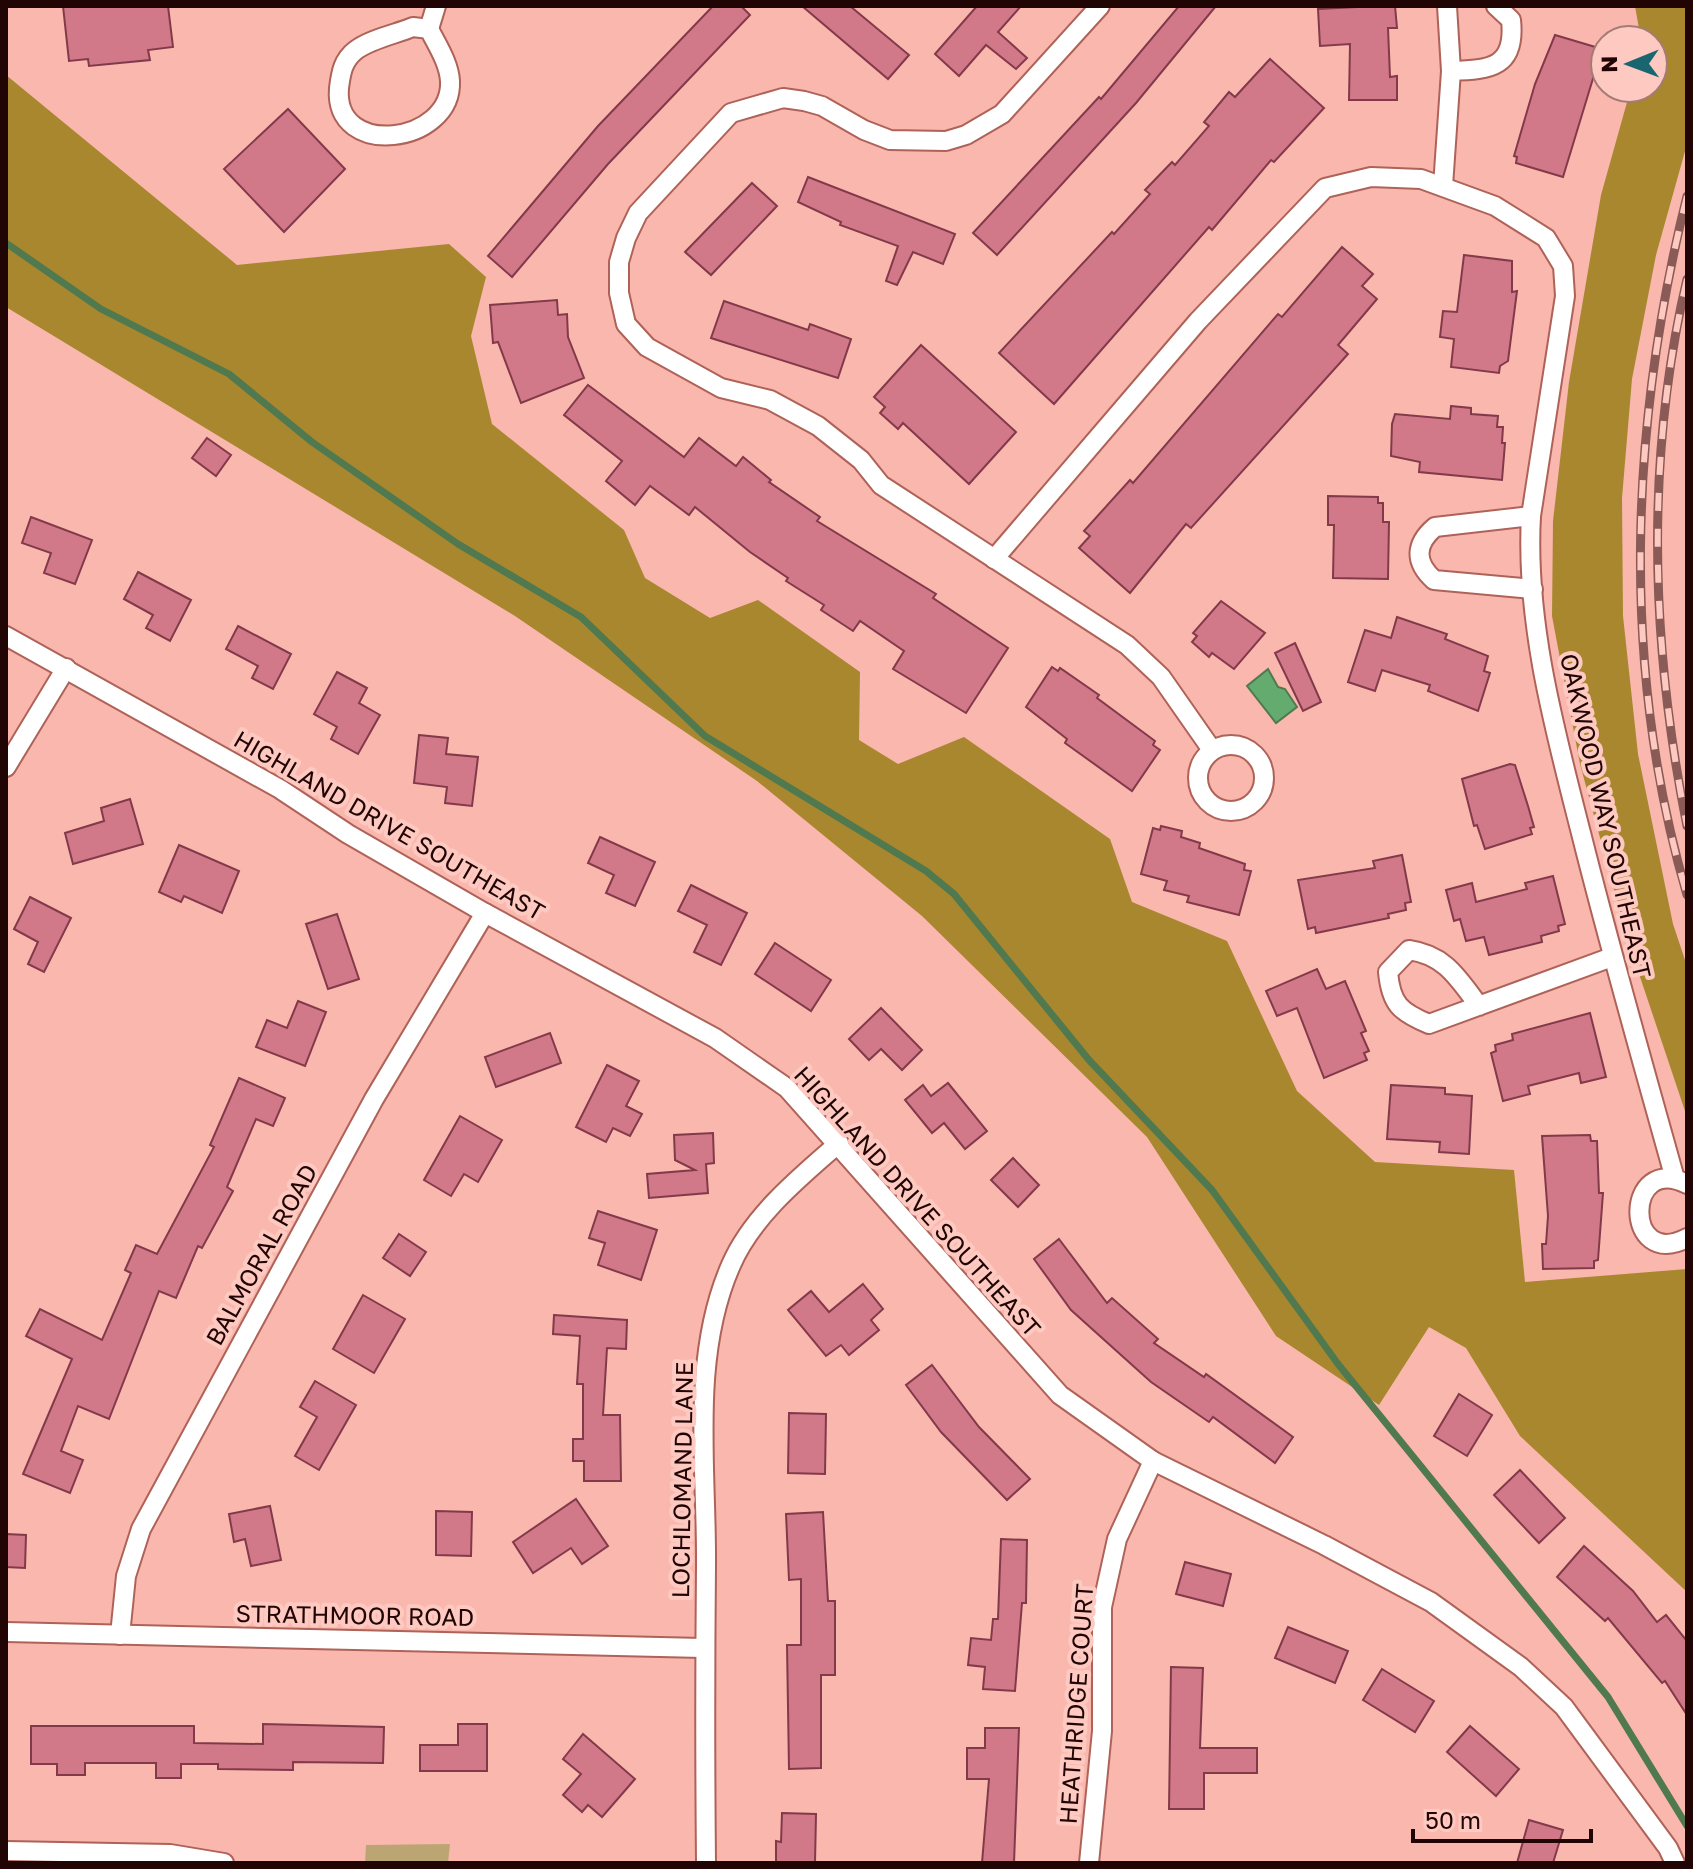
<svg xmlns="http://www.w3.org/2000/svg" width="1693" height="1869" viewBox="0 0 1693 1869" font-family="'Golos Text',sans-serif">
	<rect width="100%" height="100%" fill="#fab7ad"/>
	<!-- green -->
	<path fill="#bba673" d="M450,1844L448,1863H365L366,1845Z"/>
	<!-- forest -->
	<g fill="#a8872e">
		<path d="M1635,6H1687V144L1656,255L1632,379L1622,498L1623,616L1638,754L1673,924L1687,966V1117L1628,941L1580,764L1552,616L1553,521L1569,382L1601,195L1631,88H1653V40H1641Z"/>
		<path d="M6,75L237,265L449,244L486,277L471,336L492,424L624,530L645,578L710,618L758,600L860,672L859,740L898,764L964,737L1110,839L1132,902L1227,941L1297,1091L1375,1162L1514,1170L1525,1282L1687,1269V1592L1520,1436L1466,1348L1429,1327L1379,1405L1276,1336L1147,1137L922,916L757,781L515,616L6,307Z"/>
	</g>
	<!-- water -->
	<path fill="#64ab70" stroke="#507950" stroke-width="2" d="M1268,669L1278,687L1285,689L1297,707L1276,723L1247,686Z"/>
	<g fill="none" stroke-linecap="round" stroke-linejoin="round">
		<!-- stream -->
		<path stroke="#507950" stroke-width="7" d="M6,243L101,309L229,374L312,442L458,544L581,617L705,736L926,871L954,894L1089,1060L1212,1190L1338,1364L1608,1697L1687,1826"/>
	</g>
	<!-- building -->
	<g fill="#d17889" stroke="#823a4a" stroke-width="2">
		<path d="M63,6H168L173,47L148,50L150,60L89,66L88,59L69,61Z"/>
		<path d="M713,6H741L750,15L608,164L512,277L488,256L598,126Z"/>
		<path d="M802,6H850L909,55L888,79Z"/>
		<path d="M977,6H1021L998,32L1027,58L1016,69L986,45L959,76L935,54Z"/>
		<path d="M1179,6H1216L1136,103L997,255L973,233L1099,97L1101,99Z"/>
		<path d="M1377,6H1395L1397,28H1388L1390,77L1397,76V100H1349L1350,44L1320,46L1318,9Z"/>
		<path d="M1555,35L1602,49L1563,177L1516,163L1517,157L1514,156L1535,84Z"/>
		<path d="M1270,59L1324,108L1274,162L1271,160L1212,230L1209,227L1054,404L999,353L1112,232L1114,234L1150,194L1145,190L1172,162L1175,165L1209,126L1204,122L1229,92L1235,97Z"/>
		<path d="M288,109L345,169L284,232L224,169Z"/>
		<path d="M808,177L955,234L943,264L913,252L897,285L886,281L898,246L840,225L841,222L798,202Z"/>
		<path d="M752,183L777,206L711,275L685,252Z"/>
		<path d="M1342,247L1373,274L1362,286L1377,299L1338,345L1348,354L1191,528L1186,524L1130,593L1079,548L1090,536L1084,531L1130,480L1133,483L1278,314L1282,317Z"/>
		<path d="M1464,255L1512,261V292L1517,291L1508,361L1500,366L1499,373L1451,367L1454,339L1440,337L1443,311L1457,312Z"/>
		<path d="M557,300L558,315L567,314L568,337L584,378L521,403L498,342L493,343L490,305Z"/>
		<path d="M724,301L808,330L810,324L851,339L838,378L711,338Z"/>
		<path d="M921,345L1016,432L969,484L903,423L898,429L880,413L885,407L874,397Z"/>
		<path d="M588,385L684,457L699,438L736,466L743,457L771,480L769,482L820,517L817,521L936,594L933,598L1008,648L966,713L893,669L904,651L860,621L853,631L821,610L824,605L786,581L788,578L750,552L695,507L689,515L650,486L635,505L606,481L622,461L564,415Z"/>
		<path d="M1451,406L1471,408V414L1498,416L1497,427H1503L1502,443H1505L1502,480L1419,472L1420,462L1391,456L1392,424L1395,414L1450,419Z"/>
		<path d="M207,438L231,455L216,476L192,458Z"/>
		<path d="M1328,496L1378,497V503H1383V522H1389L1388,579L1333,578L1334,525H1328Z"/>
		<path d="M31,517L92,540L75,584L44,573L51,553L22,543Z"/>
		<path d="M138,572L191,600L170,641L146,628L153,615L124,599Z"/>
		<path d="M1221,601L1265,633L1234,669L1212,653L1209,657L1192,642L1197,636L1193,633Z"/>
		<path d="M1397,617L1447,634L1445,639L1488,656L1484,671L1490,673L1478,711L1428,691L1430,685L1382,670L1375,691L1348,682L1365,630L1391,638Z"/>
		<path d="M238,626L291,654L273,689L252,678L258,666L226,649Z"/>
		<path d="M1295,643L1321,702L1303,711L1275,653Z"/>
		<path d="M1052,667L1058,671L1060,668L1099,695L1097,698L1155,741L1153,745L1160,750L1132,791L1065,743L1067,739L1026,707Z"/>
		<path d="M337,672L367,688L359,703L380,715L358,754L331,739L337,727L314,714Z"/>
		<path d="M419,735L448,738L446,754L478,757L472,806L445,803L447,787L414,783Z"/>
		<path d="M1510,764L1515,765L1528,806L1534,827L1530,828L1532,834L1485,849L1477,825L1474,826L1462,779Z"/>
		<path d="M130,799L143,844L73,864L65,833L104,821L101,808Z"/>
		<path d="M1161,826L1182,831L1181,837L1200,843L1199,848L1245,864L1244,870L1251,871L1239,915L1187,902L1189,896L1164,890L1167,881L1141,874L1153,828L1160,830Z"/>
		<path d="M600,837L655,862L635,906L606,893L614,875L588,863Z"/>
		<path d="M179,845L239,871L222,913L184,896L181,902L159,892Z"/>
		<path d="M1402,855L1411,902L1405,903L1406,910L1388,914L1389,918L1316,933L1315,927L1308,929L1298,880L1375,868L1373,861Z"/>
		<path d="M1553,876L1565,924L1558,926L1559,931L1541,936L1542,942L1489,955L1484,937L1466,941L1460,919L1454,921L1446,890L1472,883L1476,902L1527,889L1525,883Z"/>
		<path d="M691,885L747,913L721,965L694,952L707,925L678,911Z"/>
		<path d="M30,897L71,918L44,972L28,964L38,942L14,929Z"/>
		<path d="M337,914L359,979L328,989L306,924Z"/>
		<path d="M775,943L831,980L811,1011L755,974Z"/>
		<path d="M1317,969L1326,989L1345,981L1366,1031L1361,1033L1369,1051L1364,1053L1367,1060L1324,1078L1297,1008L1277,1016L1266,991Z"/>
		<path d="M298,1001L326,1012L305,1066L256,1047L267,1020L287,1028Z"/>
		<path d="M881,1008L922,1050L902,1070L881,1049L869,1060L849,1039Z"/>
		<path d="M1590,1013L1606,1077L1581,1083L1579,1073L1528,1086L1530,1094L1503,1101L1491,1053L1496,1051L1495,1045L1513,1040L1512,1034Z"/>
		<path d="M550,1033L561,1063L496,1087L485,1057Z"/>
		<path d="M607,1065L639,1081L626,1106L642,1114L630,1136L613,1128L606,1142L576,1127Z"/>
		<path d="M239,1078L285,1098L273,1126L256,1119L227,1187L233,1191L202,1248L198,1246L176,1298L159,1291L109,1419L78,1406L61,1451L83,1460L70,1493L23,1474L72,1359L26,1336L40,1309L102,1340L131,1273L125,1270L136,1245L157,1254L214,1147L210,1145Z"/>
		<path d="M948,1083L987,1131L965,1149L944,1123L932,1133L905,1100L923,1085L931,1096Z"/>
		<path d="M1391,1085L1445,1088V1094L1472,1096L1469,1154L1439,1152L1440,1142L1387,1139Z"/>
		<path d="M460,1116L502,1140L478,1182L464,1174L451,1196L424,1180Z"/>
		<path d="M713,1133L714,1163L706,1164L708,1193L649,1198L647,1174L695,1170L675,1160L674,1135Z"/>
		<path d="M1590,1135L1591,1141H1597L1599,1193H1603L1598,1260L1594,1261V1268L1543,1269L1542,1244H1546L1548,1216L1542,1136Z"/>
		<path d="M1013,1158L1039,1185L1018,1207L991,1180Z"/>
		<path d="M598,1211L657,1230L641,1280L598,1265L605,1243L589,1238Z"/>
		<path d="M399,1234L426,1252L410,1276L383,1258Z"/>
		<path d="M1059,1239L1107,1303L1112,1298L1158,1339L1154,1343L1204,1377L1206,1374L1293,1437L1275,1463L1213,1417L1209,1422L1151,1382L1071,1310L1034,1259Z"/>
		<path d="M863,1284L883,1309L871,1320L879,1330L849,1355L841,1345L826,1356L788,1310L811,1291L829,1312Z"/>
		<path d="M363,1295L405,1319L374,1373L333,1349Z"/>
		<path d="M554,1315L627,1320L626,1349L607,1348L603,1415H620L621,1481H584V1461H573V1439H583V1384H577L580,1336L553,1334Z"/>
		<path d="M932,1365L979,1427L1030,1479L1007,1500L941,1432L906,1385Z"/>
		<path d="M315,1381L356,1405L319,1470L295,1456L317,1417L300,1407Z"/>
		<path d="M1459,1394L1492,1415L1467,1456L1434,1436Z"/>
		<path d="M789,1413L826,1414L825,1474L788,1473Z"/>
		<path d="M1520,1470L1565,1518L1539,1543L1494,1495Z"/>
		<path d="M576,1499L608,1546L582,1564L571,1548L533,1573L513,1542Z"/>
		<path d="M270,1506L281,1560L251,1566L245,1539L234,1542L229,1514Z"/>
		<path d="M436,1511L472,1512L471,1556L436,1555Z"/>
		<path d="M823,1512L828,1601H835V1675H821V1768L789,1769L787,1645H801V1579L789,1580L786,1514Z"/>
		<path d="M6,1534L26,1535L25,1568L6,1567Z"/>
		<path d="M1001,1539L1027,1540L1026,1603H1022L1015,1691L983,1689L985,1667L968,1665L971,1638L991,1640L993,1619H998Z"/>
		<path d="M1584,1546L1633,1591L1657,1622L1666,1615L1687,1641V1715L1665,1681L1662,1683L1608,1618L1605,1621L1557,1577Z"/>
		<path d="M1185,1562L1231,1574L1223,1606L1176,1594Z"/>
		<path d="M1288,1627L1348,1651L1335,1683L1275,1658Z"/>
		<path d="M1171,1667L1203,1668L1200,1748H1257V1773H1204V1809H1169Z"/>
		<path d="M1382,1669L1434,1701L1415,1732L1363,1700Z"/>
		<path d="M263,1724L384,1727L383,1763L293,1762V1770L218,1769V1764H181V1778H156V1763H85V1775H57V1764H31V1726H194V1743L263,1744Z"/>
		<path d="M458,1724H487V1771H420V1745H458Z"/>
		<path d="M1470,1726L1519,1769L1496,1796L1447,1752Z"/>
		<path d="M985,1728H1019L1014,1863H982L989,1779H967V1748H985Z"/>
		<path d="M583,1734L635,1779L602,1817L588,1805L582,1812L563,1795L581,1774L563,1759Z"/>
		<path d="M782,1813L816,1814L815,1863H776V1841L781,1842Z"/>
		<path d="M1529,1820L1563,1830L1553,1863H1517Z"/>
	</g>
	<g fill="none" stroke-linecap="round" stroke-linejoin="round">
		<!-- minor casing -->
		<g stroke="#ae6258" stroke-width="22">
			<g id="minor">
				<path d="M1100,6L1002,114L966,135L946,141L890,140L864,130L822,106L804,101L783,98L731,113L638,213L626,238L619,262V293L626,324L647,347L721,388L770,400L818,426L861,460L881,485L1127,645L1161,677L1212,750"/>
				<path d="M413,27L429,29C437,45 449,63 450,81C453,144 333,160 339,88C341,72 343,60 356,50C371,39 396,34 413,27Z"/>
				<path d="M429,29L436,6"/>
				<path d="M1451,71C1491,70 1516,67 1511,20L1496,6"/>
				<path d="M1443,186L1451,71L1447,6"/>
				<path d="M1531,516L1435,527C1415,544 1414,562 1434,580L1533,589"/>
				<path d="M994,559L1198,321L1325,188L1371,177L1421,179L1495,206L1546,238L1563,266L1565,296L1531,516C1525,622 1555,731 1581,833C1610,949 1643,1064 1675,1179"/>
				<path d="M6,636L280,789L348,834L485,913L715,1038L787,1088L1060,1395L1153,1461L1324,1545L1431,1602L1521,1667L1564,1707L1668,1848L1675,1863"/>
				<circle cx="1231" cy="778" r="33"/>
				<path d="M6,767L66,668"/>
				<path d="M1479,1006C1458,978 1445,955 1409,950L1388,972C1391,1004 1400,1012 1429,1024L1612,957"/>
				<path d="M1687,1184C1624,1152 1623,1271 1687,1238"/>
				<path d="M6,1632L703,1648"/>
				<path d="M120,1635L126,1576L141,1529L374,1099L485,913"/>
				<path d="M6,1851L170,1854L224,1863"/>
				<path d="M706,1863C705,1764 705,1665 706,1566C707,1467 690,1358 731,1265C752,1216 800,1177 839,1143"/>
				<path d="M1089,1863L1102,1731V1607L1117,1539L1153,1461"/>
			</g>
		</g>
		<!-- minor -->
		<use href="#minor" stroke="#fff" stroke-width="18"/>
		<!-- rail casing -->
		<g stroke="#8a5b56" stroke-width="9">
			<g id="rail">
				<path d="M1687,196C1630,426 1620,666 1687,895"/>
				<path d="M1687,279C1645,459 1651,646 1687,826"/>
			</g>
		</g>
		<!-- rail -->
		<use href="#rail" stroke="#fdc9c1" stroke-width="6" stroke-dasharray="18" stroke-linecap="butt"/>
	</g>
	<g text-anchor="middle" stroke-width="8" stroke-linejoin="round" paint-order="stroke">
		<!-- street labels -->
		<g font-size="24" fill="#210504" stroke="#fdc9c1">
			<text transform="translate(1605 816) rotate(77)" y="8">OAKWOOD WAY SOUTHEAST</text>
			<text transform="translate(389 826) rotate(30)" y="8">HIGHLAND DRIVE SOUTHEAST</text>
			<text transform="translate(917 1202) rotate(48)" y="8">HIGHLAND DRIVE SOUTHEAST</text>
			<text transform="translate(262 1255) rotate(-61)" y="8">BALMORAL ROAD</text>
			<text transform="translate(683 1480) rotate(-89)" y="8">LOCHLOMAND LANE</text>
			<text transform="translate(355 1616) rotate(1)" y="8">STRATHMOOR ROAD</text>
			<text transform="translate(1077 1704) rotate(-86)" y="8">HEATHRIDGE COURT</text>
		</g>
	</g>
	<!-- border -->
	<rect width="1693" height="1869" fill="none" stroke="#210504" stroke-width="16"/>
	<!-- north arrow -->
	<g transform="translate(1629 64) rotate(269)"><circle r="38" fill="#fdc9c1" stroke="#a57b75" stroke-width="2"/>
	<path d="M0-6L14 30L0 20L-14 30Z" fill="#1a6670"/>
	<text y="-12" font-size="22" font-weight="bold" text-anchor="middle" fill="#210504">N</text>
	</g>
	<!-- scale -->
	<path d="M1413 1829v12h178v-12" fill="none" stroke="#210504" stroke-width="4"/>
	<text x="1425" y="1829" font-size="24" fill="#210504" stroke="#fdc9c1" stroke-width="6" paint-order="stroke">50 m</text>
</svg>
